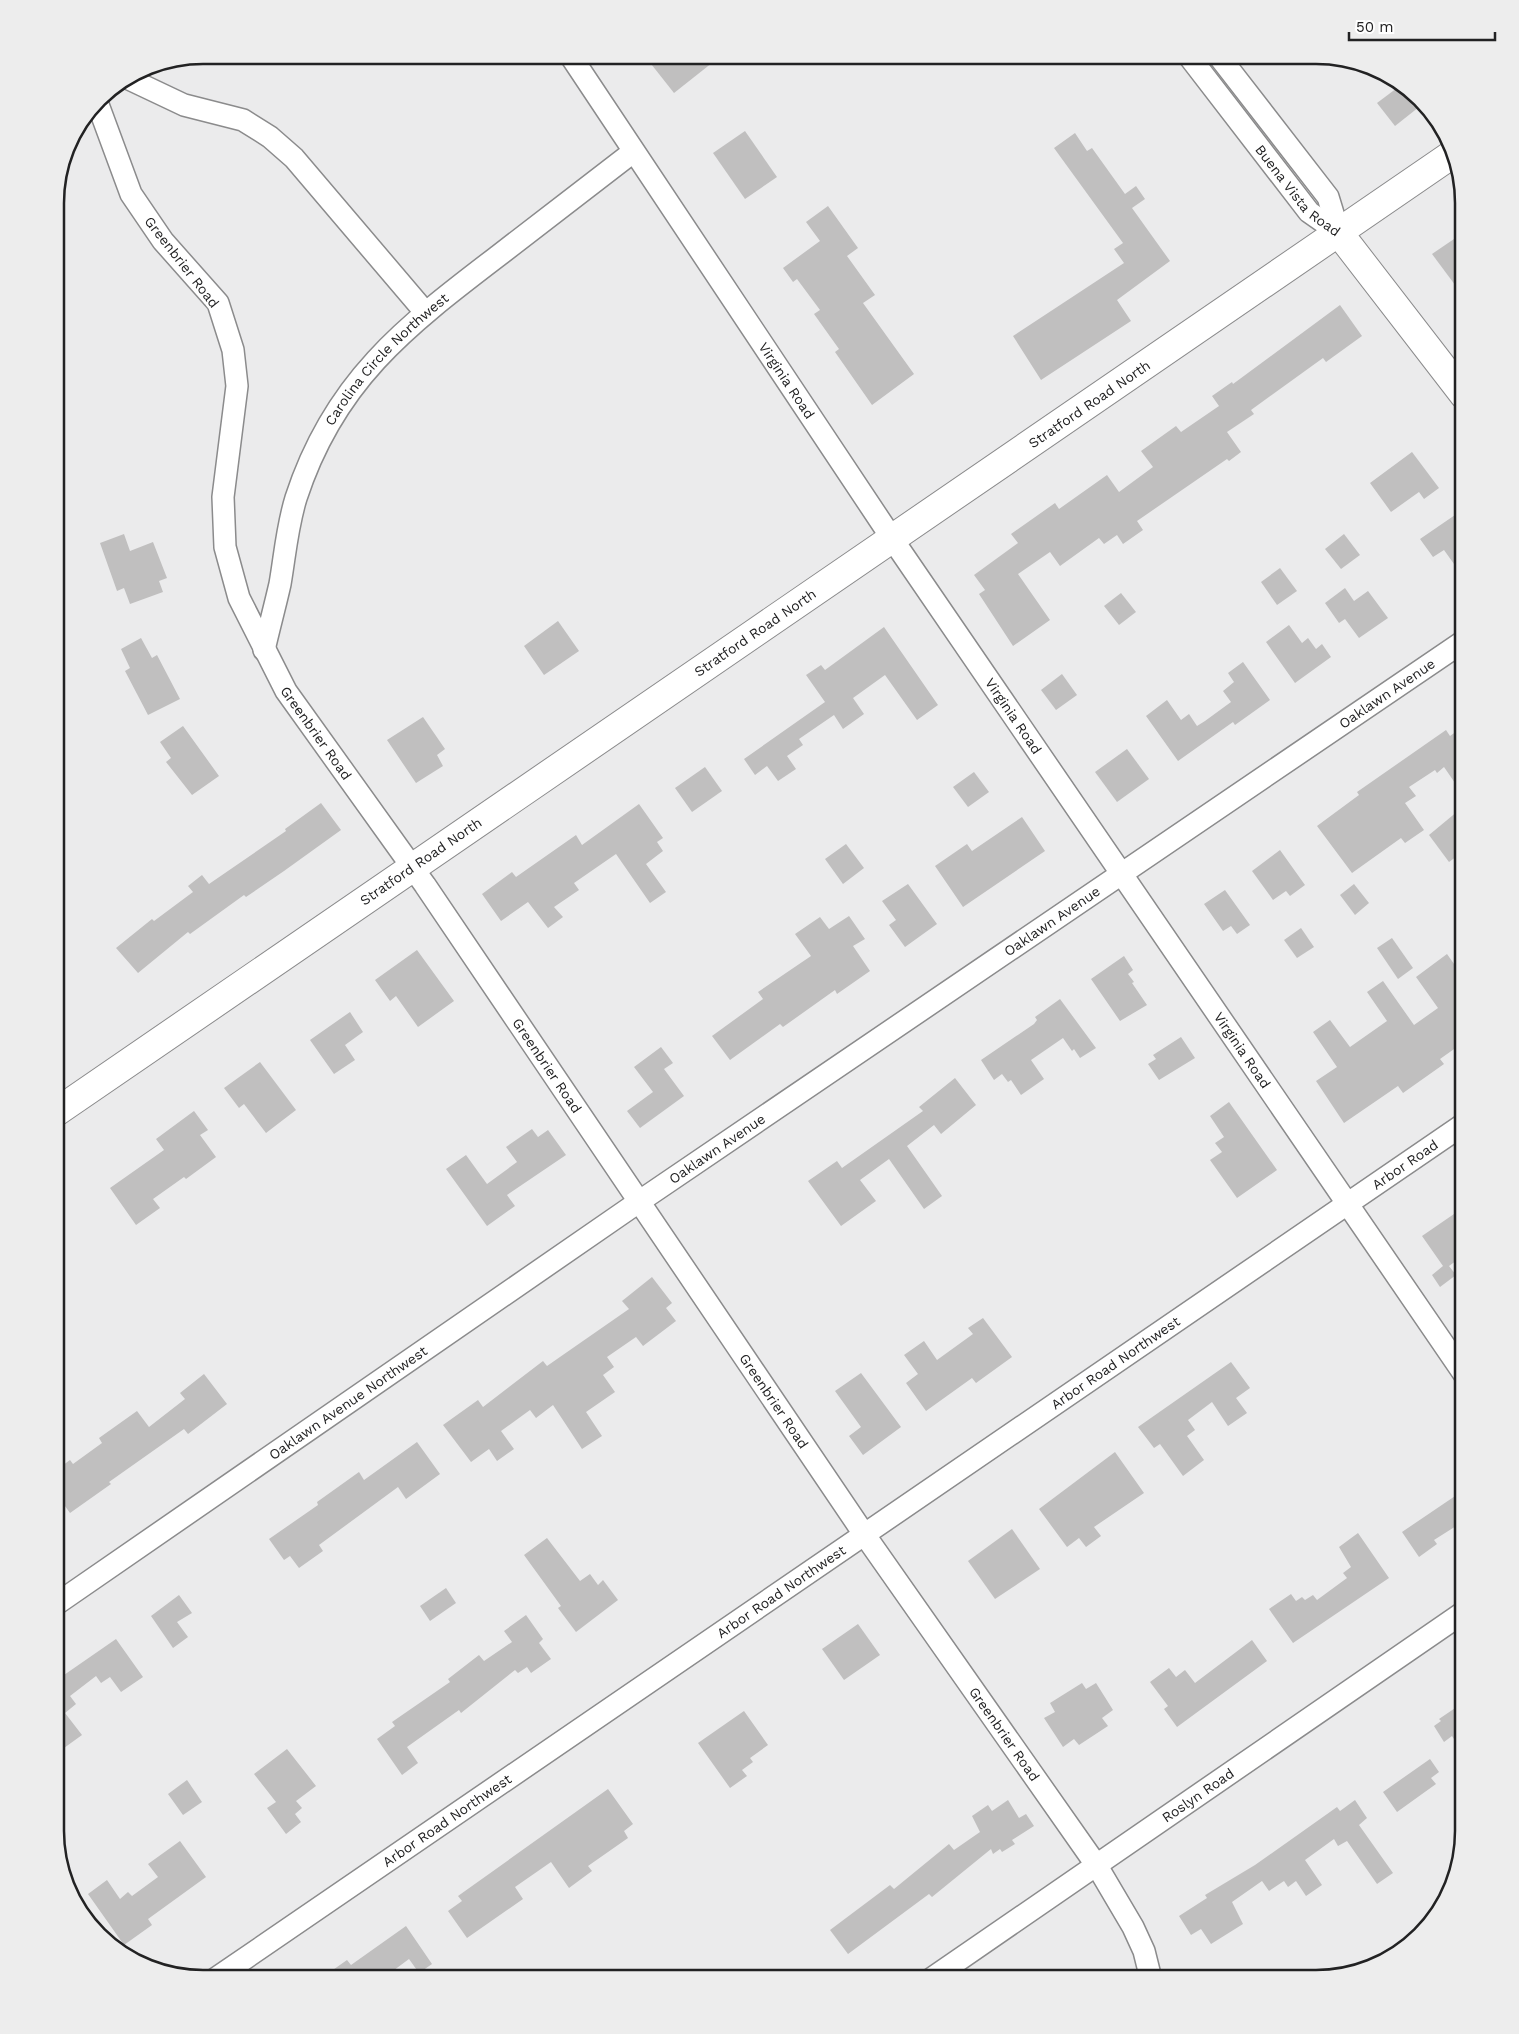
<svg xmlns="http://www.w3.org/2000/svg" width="1519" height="2034" viewBox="0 0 1519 2034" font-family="'Work Sans',sans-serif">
	<rect width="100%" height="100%" fill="#ebebec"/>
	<!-- building -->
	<g fill="#c0bfbf">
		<path d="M644,55H722L674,93Z"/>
		<path d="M1401,85L1419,107L1395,126L1377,103Z"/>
		<path d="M745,131L777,177L745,199L713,153Z"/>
		<path d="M1075,133L1087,151L1092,148L1125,194L1136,186L1145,199L1132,208L1170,261L1117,300L1131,321L1041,380L1013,336L1124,263L1114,249L1123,243L1054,148Z"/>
		<path d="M828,206L858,248L847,256L875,295L863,303L914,374L872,405L835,352L839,349L814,314L820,310L797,279L793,282L783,268L820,241L806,222Z"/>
		<path d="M1454,239L1464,253V297L1432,254Z"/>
		<path d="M1340,305L1362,336L1326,362L1323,358L1251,410L1254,414L1227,432L1241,452L1229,461L1227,459L1137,521L1143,530L1123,544L1117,535L1104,544L1099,538L1060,566L1050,552L1018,574L1050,620L1013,646L979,594L985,590L974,575L1018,543L1011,534L1055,503L1059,509L1107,475L1119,492L1153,467L1141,451L1176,426L1181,432L1219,406L1212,396L1232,382L1233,384Z"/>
		<path d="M1412,452L1439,488L1424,499L1419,492L1391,512L1370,483Z"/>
		<path d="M1455,515L1464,528V578L1444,550L1433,557L1420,539Z"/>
		<path d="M124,534L130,551L153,542L167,578L159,581L163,592L130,604L124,588L117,591L100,543Z"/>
		<path d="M1344,534L1360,555L1341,569L1325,549Z"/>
		<path d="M1280,568L1297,591L1277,605L1261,582Z"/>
		<path d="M1345,588L1354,601L1368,591L1388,618L1359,638L1345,619L1339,623L1325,603Z"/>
		<path d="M1121,593L1136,612L1119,625L1104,606Z"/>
		<path d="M558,621L579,651L544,675L524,646Z"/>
		<path d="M1289,625L1302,643L1308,638L1316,649L1322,644L1331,657L1295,683L1266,642Z"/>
		<path d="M884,627L938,705L917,720L885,675L853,698L864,714L843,729L834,715L799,739L803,745L787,756L796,769L778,781L767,766L755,775L744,759L825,702L806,675L821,665L825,670Z"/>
		<path d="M141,638L152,658L157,655L180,699L148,715L125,671L130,668L121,649Z"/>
		<path d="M1243,662L1270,700L1235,725L1233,722L1178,761L1146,716L1167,700L1181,720L1189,714L1197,726L1205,721L1231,702L1223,691L1234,682L1228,673Z"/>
		<path d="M1062,674L1077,695L1056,710L1041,690Z"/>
		<path d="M423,717L445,749L437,755L443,766L416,783L387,740Z"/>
		<path d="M183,726L219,776L192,795L166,762L171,758L160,742Z"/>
		<path d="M1464,726V796L1444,767L1437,773L1435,770L1409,787L1416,796L1405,803L1424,830L1405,843L1401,838L1352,873L1317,826L1359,795L1357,792L1446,730L1450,736Z"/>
		<path d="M1127,749L1149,779L1117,802L1095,772Z"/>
		<path d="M705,767L722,791L692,812L675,788Z"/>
		<path d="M974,772L989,792L968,807L953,787Z"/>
		<path d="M321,803L341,830L284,871L246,897L244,895L190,934L188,932L138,973L116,948L152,919L154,921L193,892L188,886L202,875L209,884L286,831L285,829Z"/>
		<path d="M639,804L663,838L657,842L663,851L646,864L666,892L650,903L616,854L574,883L579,890L554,907L563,917L548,928L528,902L501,921L482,894L512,872L516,877L576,835L582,845Z"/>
		<path d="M1464,806V851L1449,862L1429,835Z"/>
		<path d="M1022,817L1045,851L963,907L935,866L967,844L972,851Z"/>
		<path d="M846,844L864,868L843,884L825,859Z"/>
		<path d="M1280,850L1305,885L1290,896L1286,891L1273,900L1252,871Z"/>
		<path d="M908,884L937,924L905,947L889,925L896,920L882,901Z"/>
		<path d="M1354,884L1369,903L1355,915L1340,895Z"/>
		<path d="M1225,890L1250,925L1237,934L1231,926L1223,931L1204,904Z"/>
		<path d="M849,916L865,939L853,946L870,971L837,994L835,990L783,1027L780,1024L730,1060L712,1036L763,999L758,992L811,956L795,934L820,917L829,929Z"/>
		<path d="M1301,928L1314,947L1297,958L1284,940Z"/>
		<path d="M1392,938L1413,968L1398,979L1377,948Z"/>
		<path d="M417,950L454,1001L418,1027L396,996L390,1001L375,980Z"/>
		<path d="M1447,954L1464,978V1042L1440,1059L1444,1064L1403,1093L1398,1086L1344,1123L1316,1081L1337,1067L1313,1032L1330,1020L1350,1047L1387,1021L1367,992L1383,981L1414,1025L1438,1008L1416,977Z"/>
		<path d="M1124,956L1133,970L1128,974L1134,982L1132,983L1147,1005L1120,1021L1091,979Z"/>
		<path d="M1060,999L1096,1048L1080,1058L1074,1049L1072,1051L1063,1038L1031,1060L1044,1079L1021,1095L1011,1080L1008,1082L1002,1074L994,1080L981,1060L1034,1024L1037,1020L1035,1017Z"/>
		<path d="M350,1012L363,1032L345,1045L355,1060L334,1074L310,1040Z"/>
		<path d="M1181,1037L1195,1058L1159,1080L1148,1064L1156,1059L1153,1055Z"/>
		<path d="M661,1047L673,1063L664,1069L684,1096L640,1128L627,1111L653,1092L634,1067Z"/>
		<path d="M260,1062L296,1110L266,1133L244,1104L239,1108L224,1088Z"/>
		<path d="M955,1078L976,1105L941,1134L934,1125L907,1146L942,1196L924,1209L889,1159L860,1180L876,1201L841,1226L808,1181L837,1161L842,1168L923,1111L919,1107Z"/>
		<path d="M1229,1102L1277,1170L1237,1198L1210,1160L1222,1152L1215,1143L1224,1137L1210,1116Z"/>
		<path d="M194,1111L208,1130L200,1135L216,1157L186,1179L184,1177L153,1199L160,1208L136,1225L110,1188L164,1150L156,1139Z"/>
		<path d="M532,1129L538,1137L548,1130L566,1155L507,1195L515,1206L487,1226L446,1169L466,1155L487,1184L517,1162L506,1147Z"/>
		<path d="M1454,1214L1464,1227V1255L1449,1266L1456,1275L1440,1287L1432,1275L1443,1266L1422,1236Z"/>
		<path d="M652,1277L672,1303L666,1308L676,1321L643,1346L636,1337L607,1357L614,1367L603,1375L615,1392L586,1412L602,1436L582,1449L553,1405L536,1418L530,1410L501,1431L514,1449L497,1461L489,1449L471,1462L443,1425L478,1400L483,1407L543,1361L547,1366L629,1309L622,1301Z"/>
		<path d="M983,1318L1012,1357L976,1383L972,1378L926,1411L906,1383L918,1374L904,1355L924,1341L937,1360L973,1334L968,1328Z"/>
		<path d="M1231,1362L1250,1388L1236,1398L1247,1413L1228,1426L1212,1402L1188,1420L1195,1430L1187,1436L1204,1460L1183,1476L1160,1444L1154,1448L1138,1427Z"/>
		<path d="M861,1373L901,1427L863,1455L849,1436L861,1427L835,1391Z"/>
		<path d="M204,1374L227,1404L188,1434L184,1429L109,1482L111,1484L70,1513L55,1492V1471L70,1460L73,1464L102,1443L99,1438L137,1411L149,1427L185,1399L180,1393Z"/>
		<path d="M417,1442L440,1474L406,1499L398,1487L319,1545L323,1551L299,1568L290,1556L284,1560L269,1539L318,1505L317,1502L359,1472L364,1480Z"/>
		<path d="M1115,1452L1144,1493L1094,1527L1101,1536L1086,1547L1079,1538L1067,1547L1039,1509Z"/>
		<path d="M1464,1490V1521L1434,1540L1437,1544L1419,1557L1402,1532Z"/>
		<path d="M1012,1529L1040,1569L995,1599L968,1561Z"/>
		<path d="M1358,1533L1389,1578L1293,1643L1269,1609L1291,1594L1296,1601L1302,1597L1305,1600L1313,1595L1317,1600L1347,1578L1343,1573L1351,1567L1339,1547Z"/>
		<path d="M547,1538L580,1581L590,1574L598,1585L603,1580L618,1600L576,1632L558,1608L561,1606L524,1555Z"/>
		<path d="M446,1588L456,1603L430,1621L420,1606Z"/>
		<path d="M179,1595L192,1613L177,1622L188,1637L173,1648L151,1616Z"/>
		<path d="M526,1615L543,1639L539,1643L551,1659L531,1673L527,1667L518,1673L515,1670L461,1713L459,1710L407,1747L418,1763L402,1775L377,1739L395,1726L392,1722L450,1682L448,1679L479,1655L484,1661L512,1642L504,1631Z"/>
		<path d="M858,1624L880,1655L844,1680L822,1649Z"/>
		<path d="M116,1639L143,1677L121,1692L110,1677L101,1683L96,1676L70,1696L76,1704L65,1713L82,1735L64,1748L55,1736V1677L57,1680L64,1675Z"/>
		<path d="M1252,1640L1267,1661L1177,1727L1164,1709L1168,1706L1150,1682L1169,1668L1176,1677L1185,1670L1195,1683Z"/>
		<path d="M1082,1683L1086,1689L1096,1683L1113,1710L1102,1718L1108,1726L1079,1745L1074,1739L1063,1747L1044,1718L1055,1712L1050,1703Z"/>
		<path d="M1464,1702V1754L1452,1736L1444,1742L1434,1726L1441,1721L1439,1719Z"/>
		<path d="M744,1711L768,1745L750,1758L753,1762L742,1770L747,1776L730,1788L698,1743Z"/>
		<path d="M287,1749L316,1786L296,1801L302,1808L295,1814L301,1822L286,1834L267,1808L276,1802L254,1774Z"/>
		<path d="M1430,1759L1439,1772L1431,1778L1436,1784L1397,1812L1383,1792Z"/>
		<path d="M187,1780L202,1802L183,1815L168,1794Z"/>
		<path d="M608,1789L633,1824L624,1831L628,1838L588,1866L592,1871L569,1888L551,1862L515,1887L523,1899L467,1938L448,1911L462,1901L458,1896Z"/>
		<path d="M1008,1800L1019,1818L1026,1814L1034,1826L1012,1840L1015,1844L1002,1852L1000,1849L993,1854L991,1849L932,1897L929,1894L848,1954L830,1930L890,1885L894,1889L949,1844L954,1850L980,1832L972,1816L988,1805L992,1811Z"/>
		<path d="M1355,1800L1367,1818L1359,1825L1393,1873L1377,1884L1347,1841L1338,1846L1334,1839L1305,1860L1322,1885L1306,1896L1296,1881L1288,1887L1284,1881L1269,1891L1262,1881L1232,1902L1243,1924L1211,1944L1201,1929L1191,1935L1179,1916L1207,1898L1205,1895L1255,1865L1337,1807L1340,1811Z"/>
		<path d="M180,1841L206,1877L148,1919L152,1925L124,1945L88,1894L107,1880L120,1899L128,1892L132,1896L158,1877L148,1864Z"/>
		<path d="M406,1926L432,1964L419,1973L409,1959L382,1979H320L347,1960L351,1965Z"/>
	</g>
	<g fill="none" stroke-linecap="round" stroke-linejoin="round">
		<!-- street casing -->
		<g stroke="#8b8b8c" stroke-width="24">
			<g id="street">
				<path id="s1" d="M570,55L893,540L1464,1374"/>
				<path id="s2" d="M1188,55L1309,212L1339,233"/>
				<path d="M1218,55L1328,197L1339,233"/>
				<path d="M127,78L184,105L243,120L270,137L294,158L425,312"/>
				<path id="s3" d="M97,102L131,194L163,241L218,303L233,350L237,386L223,497L225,547L239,598L286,691L425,885L864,1534L1097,1866L1133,1927L1144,1951L1151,1979"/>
				<path id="s4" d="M264,650C269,628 275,606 280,584C285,555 287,527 296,498C334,381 405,327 498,256C543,221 588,187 633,152"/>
				<path id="s5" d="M55,1605L640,1201L1464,641"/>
				<path id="s6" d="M215,1979L1464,1124"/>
				<path id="s7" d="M931,1979L1464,1612"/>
			</g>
		</g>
		<!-- secondary casing -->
		<g stroke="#8b8b8c" stroke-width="30">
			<g id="secondary">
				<path d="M1339,233L1464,395"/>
				<path id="s8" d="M55,1113C520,791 989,475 1454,153"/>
			</g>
		</g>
		<!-- street -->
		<use href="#street" stroke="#fff" stroke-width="21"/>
		<!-- secondary -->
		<use href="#secondary" stroke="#fff" stroke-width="28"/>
	</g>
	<g text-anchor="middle" stroke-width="5" stroke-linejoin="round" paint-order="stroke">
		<!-- street labels -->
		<g font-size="14" fill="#222223" stroke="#fff">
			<text dy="5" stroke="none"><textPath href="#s2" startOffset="175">Buena Vista Road</textPath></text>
			<text transform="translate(182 262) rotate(52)" y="5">Greenbrier Road</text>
			<text dy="5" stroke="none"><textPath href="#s4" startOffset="324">Carolina Circle Northwest</textPath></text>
			<text dy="5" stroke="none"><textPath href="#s1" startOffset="391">Virginia Road</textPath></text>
			<text dy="5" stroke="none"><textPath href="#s8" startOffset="1254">Stratford Road North</textPath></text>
			<text dy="5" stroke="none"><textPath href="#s8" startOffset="849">Stratford Road North</textPath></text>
			<text dy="5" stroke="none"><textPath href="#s5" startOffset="1614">Oaklawn Avenue</textPath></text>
			<text dy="5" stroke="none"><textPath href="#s1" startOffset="796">Virginia Road</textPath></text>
			<text dy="5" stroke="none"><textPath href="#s3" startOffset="694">Greenbrier Road</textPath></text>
			<text dy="5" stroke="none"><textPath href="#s8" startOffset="444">Stratford Road North</textPath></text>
			<text dy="5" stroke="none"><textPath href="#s5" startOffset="1209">Oaklawn Avenue</textPath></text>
			<text dy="5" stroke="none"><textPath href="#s1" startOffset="1201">Virginia Road</textPath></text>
			<text dy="5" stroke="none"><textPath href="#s3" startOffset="1099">Greenbrier Road</textPath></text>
			<text dy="5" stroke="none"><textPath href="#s5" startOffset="804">Oaklawn Avenue</textPath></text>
			<text dy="5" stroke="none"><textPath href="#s6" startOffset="1442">Arbor Road</textPath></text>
			<text dy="5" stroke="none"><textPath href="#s6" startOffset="1091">Arbor Road Northwest</textPath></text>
			<text dy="5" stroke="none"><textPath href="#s3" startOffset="1504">Greenbrier Road</textPath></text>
			<text dy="5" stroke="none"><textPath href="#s5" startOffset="356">Oaklawn Avenue Northwest</textPath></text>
			<text dy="5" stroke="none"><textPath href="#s6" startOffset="686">Arbor Road Northwest</textPath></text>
			<text dy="5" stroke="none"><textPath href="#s3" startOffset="1909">Greenbrier Road</textPath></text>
			<text dy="5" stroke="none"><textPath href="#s7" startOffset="324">Roslyn Road</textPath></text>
			<text dy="5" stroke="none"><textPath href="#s6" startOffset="281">Arbor Road Northwest</textPath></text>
		</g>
	</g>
	<!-- crop -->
	<path d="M0 0H1519V2034H0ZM203 64H1316A139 139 0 0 1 1455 203V1831A139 139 0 0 1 1316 1970H203A139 139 0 0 1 64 1831V203A139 139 0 0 1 203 64Z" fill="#ededed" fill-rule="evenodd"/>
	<path fill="none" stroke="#222223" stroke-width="2.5" d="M203 64H1316A139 139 0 0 1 1455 203V1831A139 139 0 0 1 1316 1970H203A139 139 0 0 1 64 1831V203A139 139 0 0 1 203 64Z"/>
	<!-- scale -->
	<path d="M1349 32v8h146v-8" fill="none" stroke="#222223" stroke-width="2.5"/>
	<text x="1356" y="32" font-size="15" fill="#222223" stroke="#ffffff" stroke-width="4" paint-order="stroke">50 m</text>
</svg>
